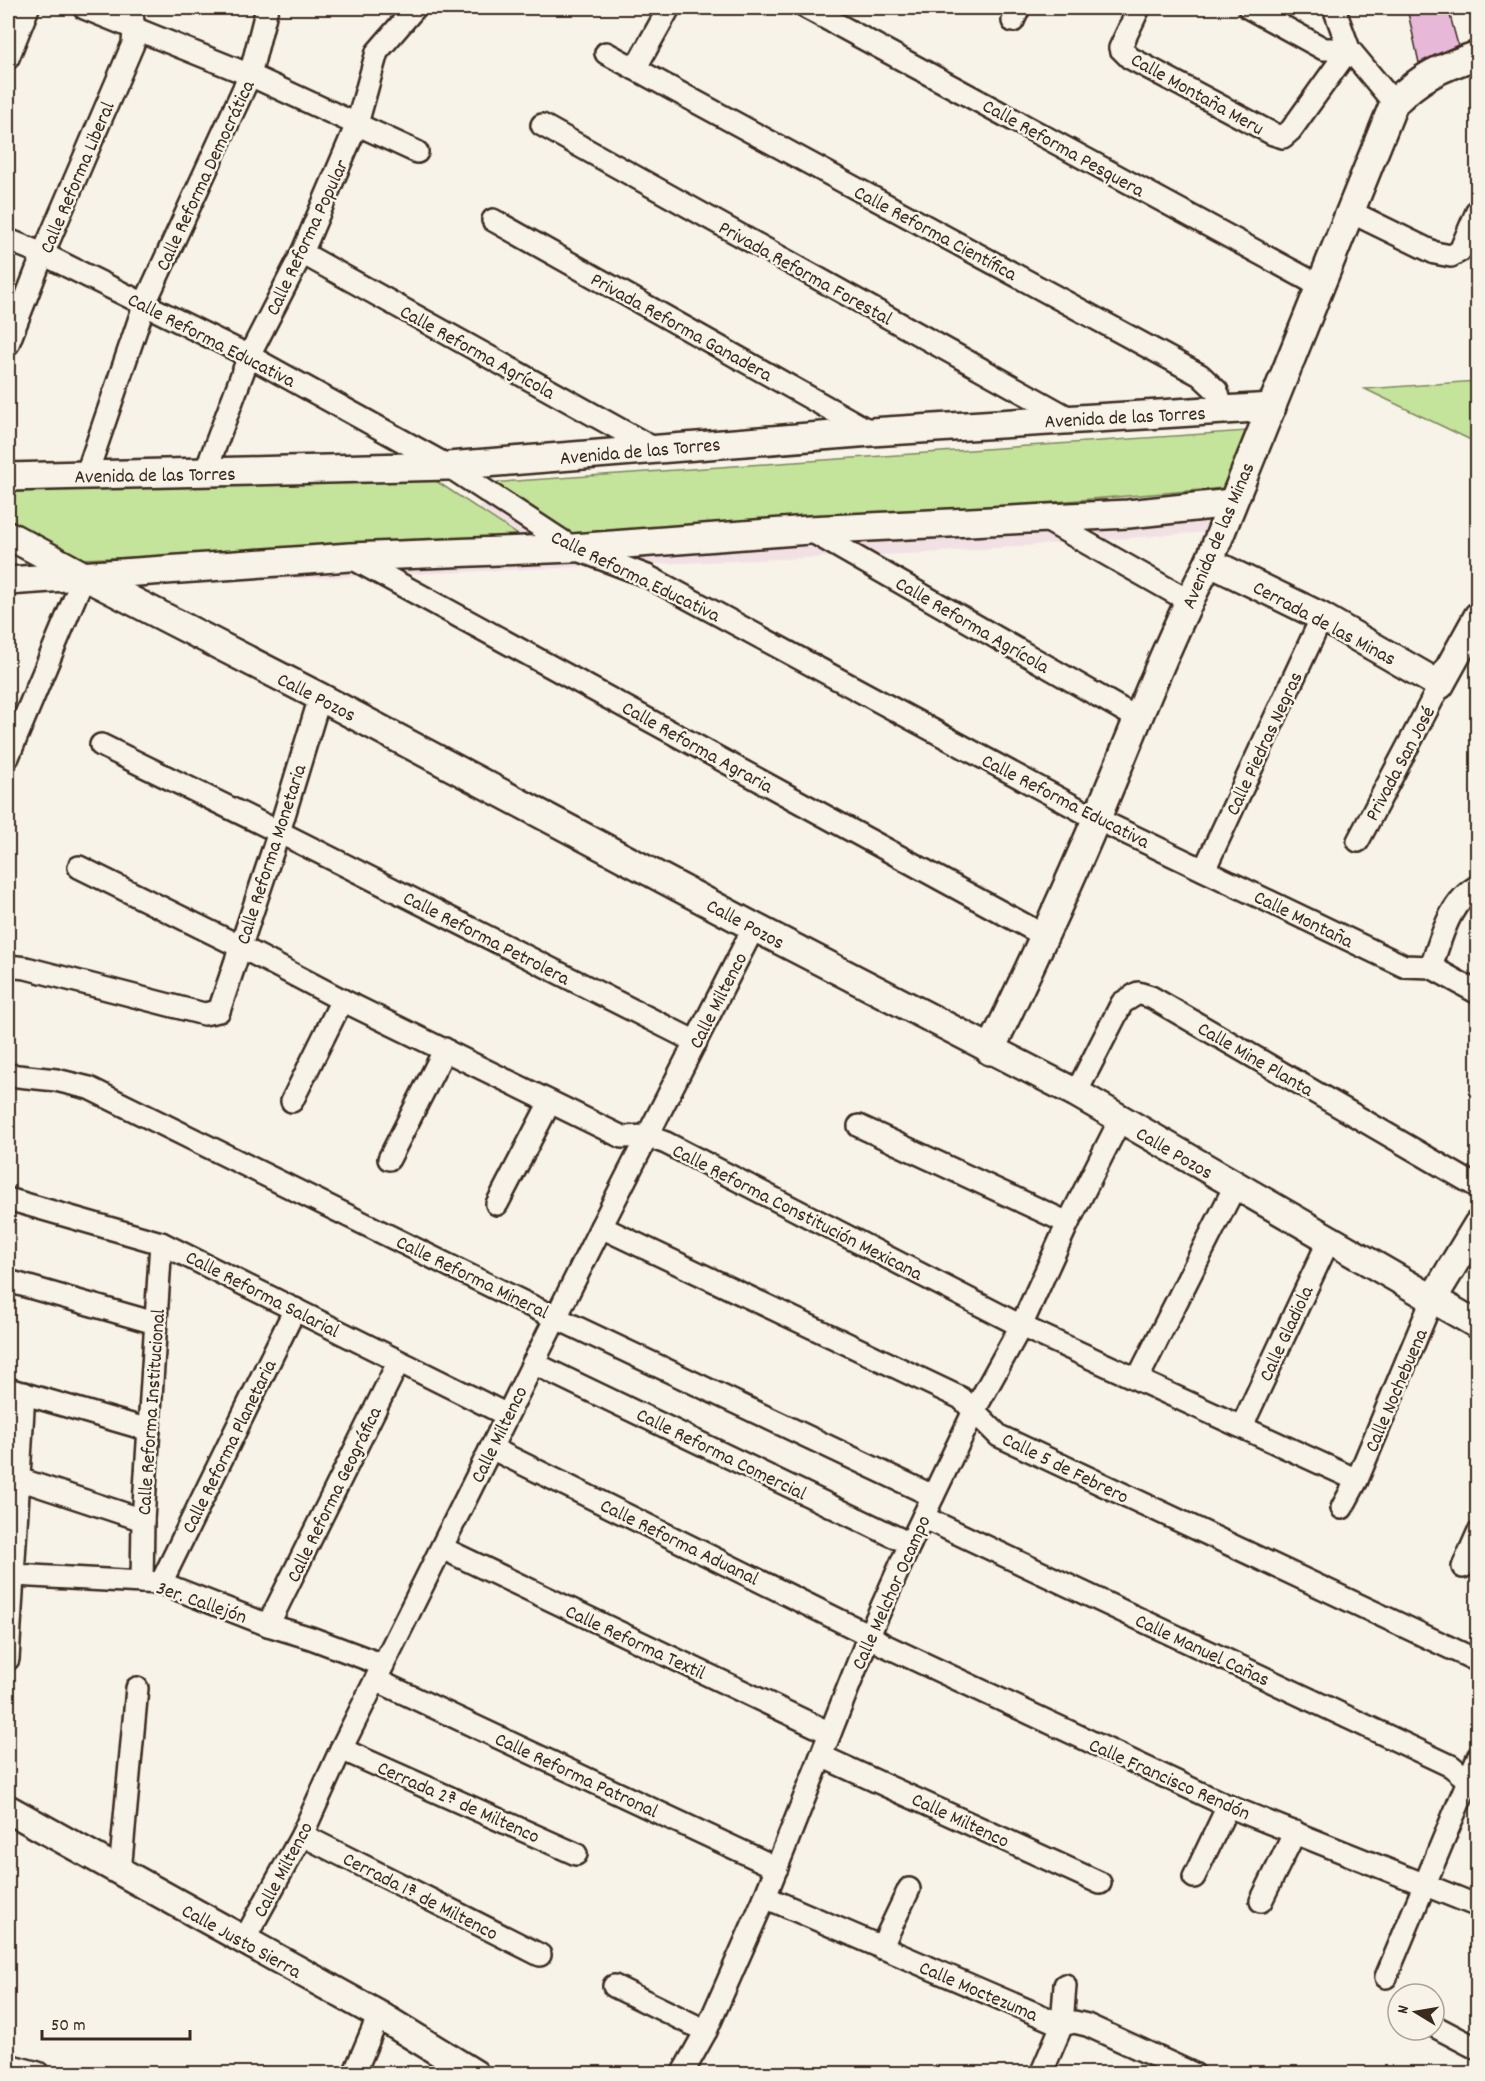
<svg xmlns="http://www.w3.org/2000/svg" width="1485" height="2081" viewBox="0 0 1485 2081" font-family="Dekko,sans-serif">
	<rect width="100%" height="100%" fill="#f7f3e8"/>
	<filter id="ink" filterUnits="userSpaceOnUse"><feTurbulence type="fractalNoise" baseFrequency=".0167" numOctaves="2"/><feDisplacementMap in="SourceGraphic" scale="12" xChannelSelector="R" yChannelSelector="G"/><feConvolveMatrix kernelMatrix="1 2 1 2 8 2 1 2 1" color-interpolation-filters="sRGB"/></filter>
	<g filter="url(#ink)">
		<!-- built -->
		<path fill="#f2e1e4" d="M1224,488L1207,532L929,553L115,586L102,558L534,545L478,508L503,493L579,541Z"/>
		<!-- green -->
		<g fill="#c4e39b" stroke="#80865c" stroke-width="1.5">
			<path d="M1477,381V443L1365,389Z"/>
			<path d="M1247,431L1224,488L579,541L488,483Z"/>
			<path d="M430,477L535,546L75,559L8,520V492Z"/>
		</g>
		<!-- building -->
		<path fill="#e8b8d9" stroke="#3b2a1e" stroke-width="1.5" d="M1407,8H1448L1458,45L1419,63Z"/>
		<g fill="none" stroke-linecap="round" stroke-linejoin="round">
			<!-- minor casing -->
			<g stroke="#3b2a1e" stroke-width="26">
				<g id="minor">
					<path d="M84,8L250,75L417,152"/>
					<path d="M807,8L1320,286"/>
					<path d="M1139,8L1120,48L1130,58L1273,134L1283,137L1291,130L1349,49"/>
					<path d="M1249,8L1324,49H1349"/>
					<path d="M1334,8L1349,49L1394,103"/>
					<path d="M1013,21L1019,8"/>
					<path d="M606,53L1200,375L1217,391L1223,410"/>
					<path d="M8,58L28,8"/>
					<path d="M635,69L669,8"/>
					<path d="M542,125L1071,419"/>
					<path d="M1351,212L1435,253L1451,256L1460,251L1478,209"/>
					<path d="M493,220L871,432"/>
					<path d="M8,240L43,254L249,356L448,466L573,548L647,576L1097,819L1404,966L1431,967C1441,939 1449,901 1478,886"/>
					<path d="M302,253L655,449"/>
					<path d="M8,344L43,254L133,44L134,28L131,8"/>
					<path d="M205,473L249,356L302,253L357,124L377,52L415,8"/>
					<path d="M86,476L145,303L250,75L267,8"/>
					<path d="M1041,517L1189,601"/>
					<path d="M809,530L1137,718"/>
					<path d="M350,557L1045,936"/>
					<path d="M101,745L279,832L696,1042"/>
					<path d="M8,757L84,576"/>
					<path d="M1358,841L1440,685"/>
					<path d="M79,867L241,947L342,1000L622,1137L647,1136L666,1143L1021,1326L1357,1480"/>
					<path d="M1204,870L1322,617"/>
					<path d="M8,966L26,968L204,1014L219,1011L279,832L320,697"/>
					<path d="M1431,967L1478,993"/>
					<path d="M8,1075L56,1080L89,1088L529,1305L933,1496"/>
					<path d="M1076,1093L1122,1003L1138,993L1151,997L1478,1187"/>
					<path d="M292,1101L342,1000"/>
					<path d="M859,1126L1068,1223"/>
					<path d="M389,1159L445,1049"/>
					<path d="M8,1199L161,1243L507,1415"/>
					<path d="M497,1204L550,1102"/>
					<path d="M601,1227L961,1398L999,1436L1478,1661"/>
					<path d="M8,1281L155,1323"/>
					<path d="M533,1363L910,1544"/>
					<path d="M1138,1378L1235,1186"/>
					<path d="M8,1389L149,1430"/>
					<path d="M1242,1426L1329,1240"/>
					<path d="M491,1448L869,1635L884,1645L1228,1806L1478,1906"/>
					<path d="M19,1479L143,1520"/>
					<path d="M1342,1508L1357,1480L1432,1300"/>
					<path d="M923,1517L1451,1766L1478,1788"/>
					<path d="M442,1548L830,1733"/>
					<path d="M1463,1567L1478,1533"/>
					<path d="M14,1575L161,1583L268,1625L311,1638L383,1665"/>
					<path d="M142,1582L143,1520L161,1243"/>
					<path d="M161,1583L295,1309"/>
					<path d="M268,1625L398,1363"/>
					<path d="M8,1659L24,1393"/>
					<path d="M376,1680L777,1868"/>
					<path d="M341,1749L576,1854"/>
					<path d="M821,1756L1100,1883"/>
					<path d="M302,1835L540,1955"/>
					<path d="M120,1872L137,1688"/>
					<path d="M1194,1877L1228,1806"/>
					<path d="M765,1897L1062,2025L1074,2022L1087,2025L1194,2074"/>
					<path d="M1261,1901L1295,1832"/>
					<path d="M244,1940L302,1835L341,1749L383,1665L601,1227L754,927"/>
					<path d="M881,1948L909,1889"/>
					<path d="M1386,1977L1478,1757"/>
					<path d="M614,1986L706,2031"/>
					<path d="M1434,2026L1478,2049"/>
					<path d="M8,2065L38,2073"/>
					<path d="M354,2074L379,2015"/>
					<path d="M682,2074L706,2031L765,1897L869,1635L910,1544L974,1411L1021,1326L1068,1223L1120,1120"/>
					<path d="M1041,2074L1062,2025L1065,1985"/>
				</g>
			</g>
			<!-- tertiary casing -->
			<g stroke="#3b2a1e" stroke-width="32">
				<g id="tertiary">
					<path d="M8,477L448,466L871,432L1272,407"/>
					<path d="M8,535L84,576L320,697L754,927L1076,1093L1478,1325"/>
					<path d="M1209,562L1322,617L1440,685L1478,616"/>
					<path d="M8,581L350,557L573,548L809,530L1128,514L1232,503"/>
					<path d="M990,1051C1027,974 1063,898 1096,820C1133,733 1165,645 1209,562L1394,103C1421,76 1442,67 1478,55"/>
					<path d="M1432,1300L1478,1224"/>
					<path d="M8,1809L379,2015L475,2074"/>
				</g>
			</g>
			<!-- minor -->
			<use href="#minor" stroke="#f7f3e8" stroke-width="21"/>
			<!-- tertiary -->
			<use href="#tertiary" stroke="#f7f3e8" stroke-width="27"/>
		</g>
	</g>
	<g text-anchor="middle" stroke-width="5" stroke-linejoin="round" paint-order="stroke">
		<!-- street labels -->
		<g font-size="20" fill="#3b2a1e" stroke="#f7f3e8">
			<text transform="translate(1198 93) rotate(29)" y="7">Calle Montaña Meru</text>
			<text transform="translate(1064 147) rotate(29)" y="7">Calle Reforma Pesquera</text>
			<text transform="translate(204 175) rotate(-65)" y="7">Calle Reforma Democrática</text>
			<text transform="translate(76 177) rotate(-67)" y="7">Calle Reforma Liberal</text>
			<text transform="translate(936 232) rotate(28)" y="7">Calle Reforma Científica</text>
			<text transform="translate(306 237) rotate(-65)" y="7">Calle Reforma Popular</text>
			<text transform="translate(806 272) rotate(29)" y="7">Privada Reforma Forestal</text>
			<text transform="translate(682 326) rotate(29)" y="7">Privada Reforma Ganadera</text>
			<text transform="translate(212 339) rotate(27)" y="7">Calle Reforma Educativa</text>
			<text transform="translate(478 351) rotate(29)" y="7">Calle Reforma Agrícola</text>
			<text transform="translate(1125 416) rotate(-3)" y="7">Avenida de las Torres</text>
			<text transform="translate(640 450) rotate(-5)" y="7">Avenida de las Torres</text>
			<text transform="translate(155 474) rotate(-1)" y="7">Avenida de las Torres</text>
			<text transform="translate(1217 535) rotate(-67)" y="7">Avenida de las Minas</text>
			<text transform="translate(636 575) rotate(26)" y="7">Calle Reforma Educativa</text>
			<text transform="translate(1325 622) rotate(28)" y="7">Cerrada de las Minas</text>
			<text transform="translate(973 624) rotate(30)" y="7">Calle Reforma Agrícola</text>
			<text transform="translate(317 696) rotate(27)" y="7">Calle Pozos</text>
			<text transform="translate(1263 743) rotate(-65)" y="7">Calle Piedras Negras</text>
			<text transform="translate(698 746) rotate(29)" y="7">Calle Reforma Agraria</text>
			<text transform="translate(1399 763) rotate(-62)" y="7">Privada San José</text>
			<text transform="translate(1066 800) rotate(27)" y="7">Calle Reforma Educativa</text>
			<text transform="translate(270 854) rotate(-72)" y="7">Calle Reforma Monetaria</text>
			<text transform="translate(1304 918) rotate(26)" y="7">Calle Montaña</text>
			<text transform="translate(746 923) rotate(28)" y="7">Calle Pozos</text>
			<text transform="translate(487 937) rotate(27)" y="7">Calle Reforma Petrolera</text>
			<text transform="translate(717 1000) rotate(-63)" y="7">Calle Miltenco</text>
			<text transform="translate(1256 1058) rotate(30)" y="7">Calle Mine Planta</text>
			<text transform="translate(1175 1152) rotate(30)" y="7">Calle Pozos</text>
			<text transform="translate(798 1211) rotate(27)" y="7">Calle Reforma Constitución Mexicana</text>
			<text transform="translate(473 1276) rotate(26)" y="7">Calle Reforma Mineral</text>
			<text transform="translate(263 1293) rotate(27)" y="7">Calle Reforma Salarial</text>
			<text transform="translate(1285 1333) rotate(-65)" y="7">Calle Gladiola</text>
			<text transform="translate(1395 1390) rotate(-67)" y="7">Calle Nochebuena</text>
			<text transform="translate(150 1412) rotate(-86)" y="7">Calle Reforma Institucional</text>
			<text transform="translate(498 1434) rotate(-64)" y="7">Calle Miltenco</text>
			<text transform="translate(228 1446) rotate(-64)" y="7">Calle Reforma Planetaria</text>
			<text transform="translate(722 1453) rotate(26)" y="7">Calle Reforma Comercial</text>
			<text transform="translate(1066 1467) rotate(26)" y="7">Calle 5 de Febrero</text>
			<text transform="translate(333 1494) rotate(-64)" y="7">Calle Reforma Geográfica</text>
			<text transform="translate(680 1541) rotate(26)" y="7">Calle Reforma Aduanal</text>
			<text transform="translate(890 1592) rotate(-66)" y="7">Calle Melchor Ocampo</text>
			<text transform="translate(202 1601) rotate(19)" y="7">3er. Callejón</text>
			<text transform="translate(636 1641) rotate(25)" y="7">Calle Reforma Textil</text>
			<text transform="translate(1203 1649) rotate(25)" y="7">Calle Manuel Cañas</text>
			<text transform="translate(577 1774) rotate(25)" y="7">Calle Reforma Patronal</text>
			<text transform="translate(1170 1778) rotate(24)" y="7">Calle Francisco Rendón</text>
			<text transform="translate(459 1801) rotate(24)" y="7">Cerrada 2ª de Miltenco</text>
			<text transform="translate(961 1819) rotate(25)" y="7">Calle Miltenco</text>
			<text transform="translate(282 1869) rotate(-62)" y="7">Calle Miltenco</text>
			<text transform="translate(421 1895) rotate(27)" y="7">Cerrada 1ª de Miltenco</text>
			<text transform="translate(242 1940) rotate(29)" y="7">Calle Justo Sierra</text>
			<text transform="translate(979 1990) rotate(23)" y="7">Calle Moctezuma</text>
		</g>
	</g>
	<!-- margin -->
	<rect width="1485" height="2081" fill="none" stroke="#f7f3e8" stroke-width="30"/>
	<rect x="15" y="15" width="1455" height="2051" fill="none" stroke="#3b2a1e" stroke-width="2" filter="url(#ink)"/>
	<!-- north arrow -->
	<g transform="translate(1416 2012) rotate(281)"><circle r="28" fill="#f7f3e8" stroke="#aca397" stroke-width="1.5"/>
	<path d="M0-4.5L10 22L0 15L-10 22Z" fill="#3b2a1e"/>
	<text y="-9" font-size="16" font-weight="bold" text-anchor="middle" fill="#3b2a1e">N</text>
	</g>
	<!-- scale -->
	<path d="M42 2030v9h148v-9" fill="none" stroke="#3b2a1e" stroke-width="3"/>
	<text x="51" y="2030" font-size="18" fill="#3b2a1e" stroke="#f7f3e8" stroke-width="4.5" paint-order="stroke">50 m</text>
</svg>
